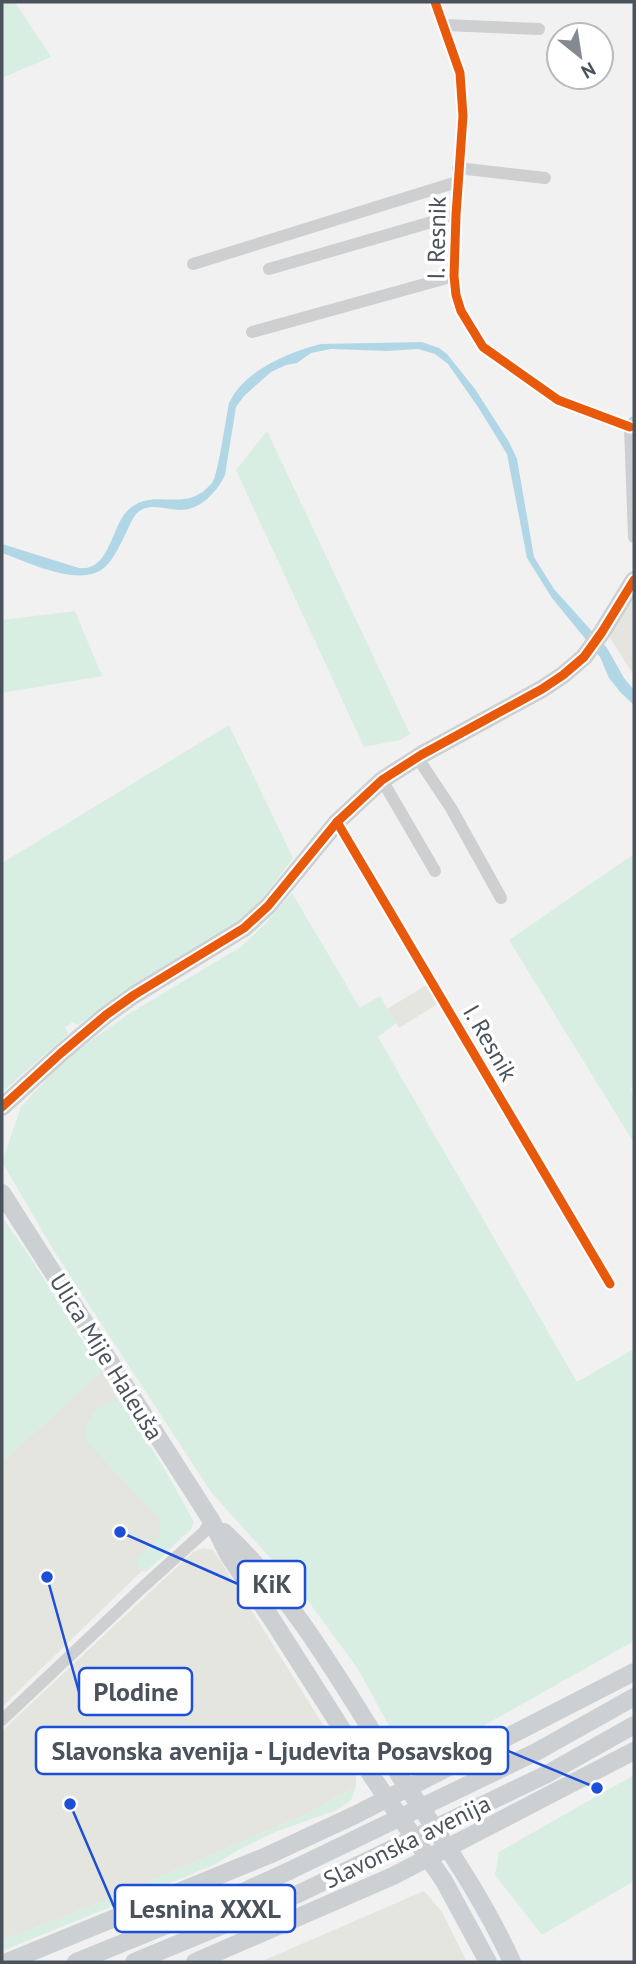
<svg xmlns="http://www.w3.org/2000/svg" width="636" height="1964" viewBox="0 0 636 1964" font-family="'PT Sans',sans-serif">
	<rect width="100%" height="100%" fill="#f1f1f1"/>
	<!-- commercial -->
	<g fill="#e5e5df">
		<path d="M634,589V676L607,633Z"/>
		<path d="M428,984L439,1003L399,1028L387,1009Z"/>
		<path d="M102,1371L191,1523L2,1707V1462Z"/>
		<path d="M203,1548L213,1550L216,1554L344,1758L356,1777V1786L309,1813L104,1901L2,1940V1731L193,1552Z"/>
		<path d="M424,1891L442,1912L467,1962H260Z"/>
	</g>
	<!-- green -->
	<g fill="#d8eee2">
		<path d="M2,2H15L51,57L2,78Z"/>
		<path d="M267,431L410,734L400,740L364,747L236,470Z"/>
		<path d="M75,611L102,676L2,693V620Z"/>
		<path d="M229,725L293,858L254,909L210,941L132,986L78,1025L73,1022L65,1027L68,1034L2,1092V863Z"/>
		<path d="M634,854V1086L631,1089L634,1098V1143L509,940Z"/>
		<path d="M292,893L360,1008L380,996L396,1023L378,1037L577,1382L634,1349V1641L428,1757L399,1744L358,1669L306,1598L211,1492L54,1251L2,1162L21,1107L64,1060L127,1015L242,946L265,924Z"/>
		<path d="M2,1217L26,1251L102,1371L2,1462Z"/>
		<path d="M116,1400L122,1402L165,1470L194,1522L191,1529L146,1572L140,1570L136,1562L137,1559L160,1535V1520L87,1442C80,1424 98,1404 116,1400Z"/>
		<path d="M634,1775V1881L542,1935L495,1875L499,1852Z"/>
		<path d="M356,1786L351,1800L337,1810L275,1832L240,1849L214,1865L2,1951V1940L104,1901L309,1813Z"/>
	</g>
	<!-- water -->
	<path fill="#b1d7e7" d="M422,342L439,348L447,354L475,389L509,442L517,459L534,557L554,589L607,648L624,678L634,690V705L621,693L609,678L600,657L552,598L527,558L507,454L478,407L448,364L435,354L418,349L387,351L331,349L311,353L297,363L286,365L271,372L244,396L236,407L225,475C217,492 200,510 181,510C168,510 155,504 143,509C133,513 130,526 125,535C120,545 113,560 105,567C81,589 28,562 2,553V544L79,568C110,572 111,526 128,510C155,485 184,516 212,483C218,476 226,417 229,403C245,370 287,353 321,344Z"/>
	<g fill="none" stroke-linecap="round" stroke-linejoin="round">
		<!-- street -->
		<g stroke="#cdcfd1" stroke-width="12">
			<path d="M435,2L460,73L463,116L456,215L454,276L456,295L461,311L483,347L558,400L630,427"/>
			<path d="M444,25L539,29"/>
			<path d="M458,168L545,178"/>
			<path d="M193,264L457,182"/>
			<path d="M269,269L456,215"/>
			<path d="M252,332L454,276"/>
			<path d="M634,422L630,427L634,537"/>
			<path d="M417,757L451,808L501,898"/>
			<path d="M382,780L435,871"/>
			<path d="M337,822L610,1284"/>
			<path d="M2,1720L143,1587L204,1532L211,1520"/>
		</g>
		<!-- secondary -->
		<g stroke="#cdd0d2" stroke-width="18">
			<path d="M2,1107L61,1053L106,1015L134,995L244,928L268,906L337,822L382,780L421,755L542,689L563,675L584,657L602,632L634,580"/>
			<path d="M2,1193L211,1520L229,1556L275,1624L373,1778L444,1881L488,1962"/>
			<path d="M224,1532C294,1597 345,1689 396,1770C437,1833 481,1893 512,1962"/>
			<path d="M536,1752L634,1697"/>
			<path d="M547,1774L634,1725"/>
			<path d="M7,1962L269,1855L355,1815L634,1672"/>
			<path d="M76,1962L194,1914L289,1871"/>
			<path d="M134,1962L298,1894"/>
			<path d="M195,1962L393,1876L634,1751"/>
		</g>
		<!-- secondary-bridge -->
		<g stroke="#cdd0d2" stroke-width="18">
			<path d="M289,1871L536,1752"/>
			<path d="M298,1894L547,1774"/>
		</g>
		<!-- cycleway casing -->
		<g stroke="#fff" stroke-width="13">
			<g id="cycleway">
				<path d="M435,2L460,73L463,116L456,215L454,276L456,295L461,311L483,347L558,400L630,427"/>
				<path d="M337,822L610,1284"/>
				<path d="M2,1107L61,1053L106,1015L134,995L244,928L268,906L337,822L382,780L421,755L542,689L563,675L584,657L602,632L634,580"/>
			</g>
		</g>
		<!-- cycleway -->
		<use href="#cycleway" stroke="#e8590c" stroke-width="9"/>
	</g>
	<g text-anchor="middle" stroke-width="7" stroke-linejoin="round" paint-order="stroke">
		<!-- street labels -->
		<g font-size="24" fill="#4a525c" stroke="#fff">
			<text transform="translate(437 238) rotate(-89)" y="8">I. Resnik</text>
			<text transform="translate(490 1043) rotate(60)" y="8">I. Resnik</text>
			<text transform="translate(106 1357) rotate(58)" y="8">Ulica Mije Haleuša</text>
			<text transform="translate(407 1842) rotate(-26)" y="8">Slavonska avenija</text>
		</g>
	</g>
	<!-- callouts -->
	<path fill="none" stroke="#1d4ed8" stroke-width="2.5" d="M120 1532L238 1584M47 1577L79 1692M597 1788L508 1751M70 1804L115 1909"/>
	<g fill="#1d4ed8" stroke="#fff" stroke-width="2.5">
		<circle cx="120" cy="1532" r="7"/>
		<circle cx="47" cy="1577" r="7"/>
		<circle cx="597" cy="1788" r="7"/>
		<circle cx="70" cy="1804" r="7"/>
	</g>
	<g fill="#fff" stroke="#1d4ed8" stroke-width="2.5">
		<rect x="238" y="1561" width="67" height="47" rx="7"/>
		<rect x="79" y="1668" width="113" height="47" rx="7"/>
		<rect x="36" y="1727" width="472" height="47" rx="7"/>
		<rect x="115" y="1885" width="180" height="47" rx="7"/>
	</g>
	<g font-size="26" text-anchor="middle" font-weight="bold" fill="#4a525c">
		<text x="272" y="1593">KiK</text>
		<text x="136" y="1701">Plodine</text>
		<text x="272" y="1760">Slavonska avenija - Ljudevita Posavskog</text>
		<text x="205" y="1918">Lesnina XXXL</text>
	</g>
	<!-- border -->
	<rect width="636" height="1964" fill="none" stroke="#4a525c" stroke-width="7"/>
	<!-- north arrow -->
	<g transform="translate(580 56) rotate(150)"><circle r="33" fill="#ffffff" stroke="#b7babe" stroke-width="2"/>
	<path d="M0-5L12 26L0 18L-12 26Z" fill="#848a90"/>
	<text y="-10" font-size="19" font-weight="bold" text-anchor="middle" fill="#4a525c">N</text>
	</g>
</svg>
